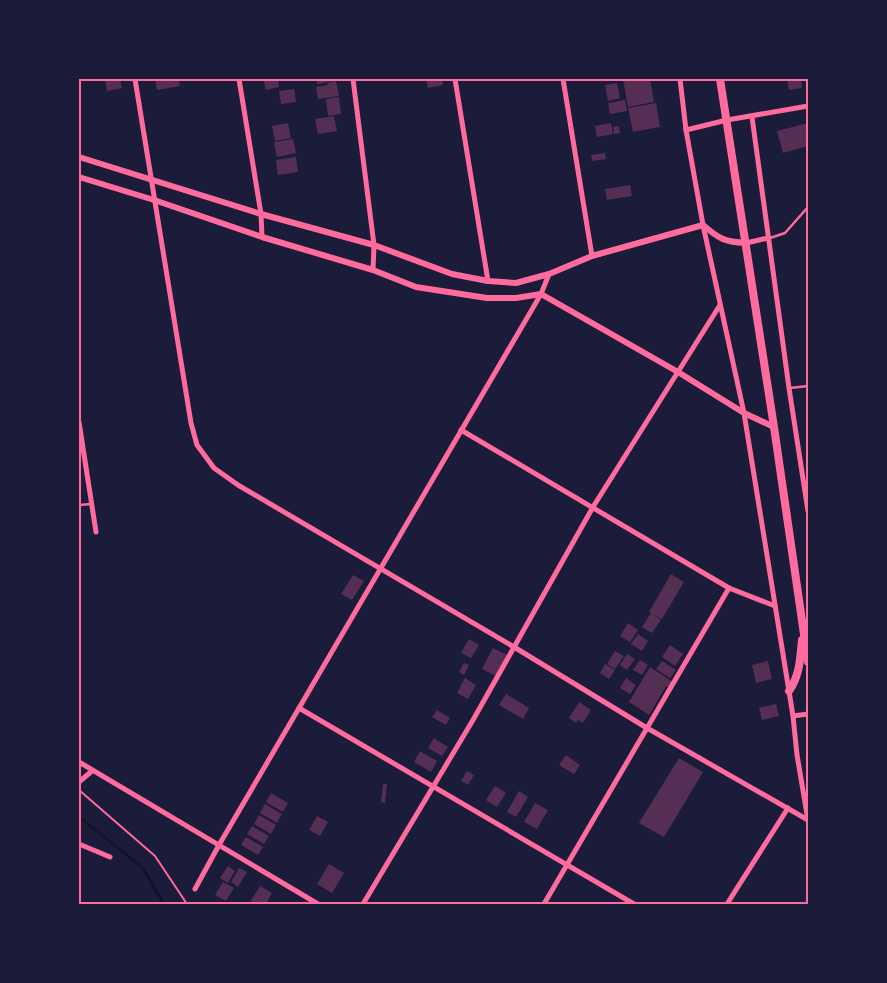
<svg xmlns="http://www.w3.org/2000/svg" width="887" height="983" viewBox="0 0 887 983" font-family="'Roboto Serif',serif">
	<rect width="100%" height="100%" fill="#1b1b3a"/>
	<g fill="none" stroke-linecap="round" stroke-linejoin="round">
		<!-- stream -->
		<path stroke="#12122b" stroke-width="2.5" d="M79,817L142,867L164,904"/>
	</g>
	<!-- building -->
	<g fill="#542f53">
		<path d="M105,79H120L122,88L107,91Z"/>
		<path d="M155,79H178L180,86L157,90Z"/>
		<path d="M263,79H278L279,87L266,90Z"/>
		<path d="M317,79H338V80L317,84Z"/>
		<path d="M426,79H442L443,85L428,88Z"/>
		<path d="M623,79H650L654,102L628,107Z"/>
		<path d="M787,79H801L802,88L789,90Z"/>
		<path d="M336,81L339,96L318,99L316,87L328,85L327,83Z"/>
		<path d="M617,83L620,98L608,101L605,85Z"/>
		<path d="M294,89L296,102L281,104L279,91Z"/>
		<path d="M339,97L341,114L328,116L326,99Z"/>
		<path d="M625,100L627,111L610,114L608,103Z"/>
		<path d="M656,103L660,127L633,132L628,108Z"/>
		<path d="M334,116L337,131L318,134L315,119Z"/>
		<path d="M288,123L291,138L275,141L272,126Z"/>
		<path d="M611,123L613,134L597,137L595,126Z"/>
		<path d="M808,123V146L783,153L777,131Z"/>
		<path d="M619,126L620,133L614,134L613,127Z"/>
		<path d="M293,139L296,153L277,157L274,142Z"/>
		<path d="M605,153L606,159L592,161L591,155Z"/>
		<path d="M296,157L298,172L278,175L276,160Z"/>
		<path d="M630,185L632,196L607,200L605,189Z"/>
		<path d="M671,574L684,582L662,619L654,615L661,620L652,633L642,627L651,613L649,612Z"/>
		<path d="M353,575L364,581L352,600L341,594Z"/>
		<path d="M628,623L638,630L630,642L620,636Z"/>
		<path d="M638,634L648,641L642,651L631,644Z"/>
		<path d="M469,639L479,645L471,658L461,653Z"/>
		<path d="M670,645L683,654L675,666L662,657Z"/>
		<path d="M493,648L507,655L496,676L482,669Z"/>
		<path d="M615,651L624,656L615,669L607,664Z"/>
		<path d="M627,654L635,659L627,670L620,665Z"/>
		<path d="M640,660L648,665L642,675L633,670Z"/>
		<path d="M662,661L676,670L670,678L656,669Z"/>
		<path d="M768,661L772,679L756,683L752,665Z"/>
		<path d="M464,663L469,665L464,675L459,672Z"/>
		<path d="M605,664L615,670L609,679L600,673Z"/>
		<path d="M650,667L673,682L669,688L666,686L649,715L629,702Z"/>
		<path d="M465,678L476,685L468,699L457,693Z"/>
		<path d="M626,678L636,685L630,694L620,688Z"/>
		<path d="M506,694L529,708L523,719L499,705Z"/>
		<path d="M579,702L591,710L583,723L578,720L576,723L569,718Z"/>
		<path d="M776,704L779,716L762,720L759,708Z"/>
		<path d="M437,710L450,718L446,725L432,717Z"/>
		<path d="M434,738L448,747L442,756L428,748Z"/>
		<path d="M420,751L437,761L431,772L414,762Z"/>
		<path d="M566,755L580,765L574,774L559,765Z"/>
		<path d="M679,758L703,772L664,837L639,823Z"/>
		<path d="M467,771L474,775L468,785L461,781Z"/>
		<path d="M383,784H387L385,803L381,802Z"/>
		<path d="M495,786L506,793L497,807L486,800Z"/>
		<path d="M519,791L528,797L516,817L507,812Z"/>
		<path d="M271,793L288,803L283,812L266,802Z"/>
		<path d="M535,803L548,810L537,829L524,822Z"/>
		<path d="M265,804L282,814L277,823L260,813Z"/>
		<path d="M259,815L276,825L271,834L254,824Z"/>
		<path d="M317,816L328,822L320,836L309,830Z"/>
		<path d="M252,826L269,836L264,844L247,834Z"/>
		<path d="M246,837L263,847L258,855L241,845Z"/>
		<path d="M329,864L344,873L332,893L317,884Z"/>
		<path d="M228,866L235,871L228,883L220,878Z"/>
		<path d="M239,868L247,872L238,887L231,882Z"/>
		<path d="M223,882L234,888L226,901L215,895Z"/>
		<path d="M260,886L272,893L266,904H254L250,902Z"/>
	</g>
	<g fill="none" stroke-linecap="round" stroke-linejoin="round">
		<!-- path -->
		<path stroke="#ff6b9d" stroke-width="2" d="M79,790L155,856L187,904"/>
		<!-- service -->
		<g stroke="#ff6b9d" stroke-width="2.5">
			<path d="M770,238L785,233L808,207"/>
			<path d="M790,388L808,386"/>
			<path d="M79,505L91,504"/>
		</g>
		<!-- minor -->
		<g stroke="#ff6b9d" stroke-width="5">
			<path d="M135,79L191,423L197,445L214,468L238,485L514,647L647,728L808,820"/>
			<path d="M239,79L261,214L262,237"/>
			<path d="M353,79L374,245L373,270"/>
			<path d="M455,79L488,281"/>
			<path d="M563,79L592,256"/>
			<path d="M680,79L686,130L703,225L744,413L793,716L797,755L808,820"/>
			<path d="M752,117L789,388L808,511"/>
			<path d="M686,130L727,120L808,106"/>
			<path d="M746,243L768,238"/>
			<path d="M79,422L96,532"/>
			<path d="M461,430L729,588L775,606"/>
			<path d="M299,708L634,904"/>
			<path d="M793,716L808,714"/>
			<path d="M79,762L318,904"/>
			<path d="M79,782L92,771"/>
			<path d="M79,844L110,857"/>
			<path d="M195,889L219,845L541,294L549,274"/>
			<path d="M363,904L473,720L593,507L720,305"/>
			<path d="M544,904L729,588"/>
			<path d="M727,904L788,808"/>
		</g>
		<!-- tertiary -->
		<g stroke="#ff6b9d" stroke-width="6">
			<path d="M79,157L261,214L374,245L452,274L488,281L516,283L549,274L592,256L703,225C719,239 725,242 746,243"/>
			<path d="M79,177L154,200L262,237L373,270L416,287L487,298H516L541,294L678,372L744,413L774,427"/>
		</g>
		<!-- trunk -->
		<g stroke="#ff6b9d" stroke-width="8">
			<path d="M720,79L774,427L808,662"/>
			<path d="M789,691C800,675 800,659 802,640"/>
		</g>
	</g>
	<!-- border -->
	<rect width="887" height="983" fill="none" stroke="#1b1b3a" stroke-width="160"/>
	<rect x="80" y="80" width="727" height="823" fill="none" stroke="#ff6b9d" stroke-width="2"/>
</svg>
